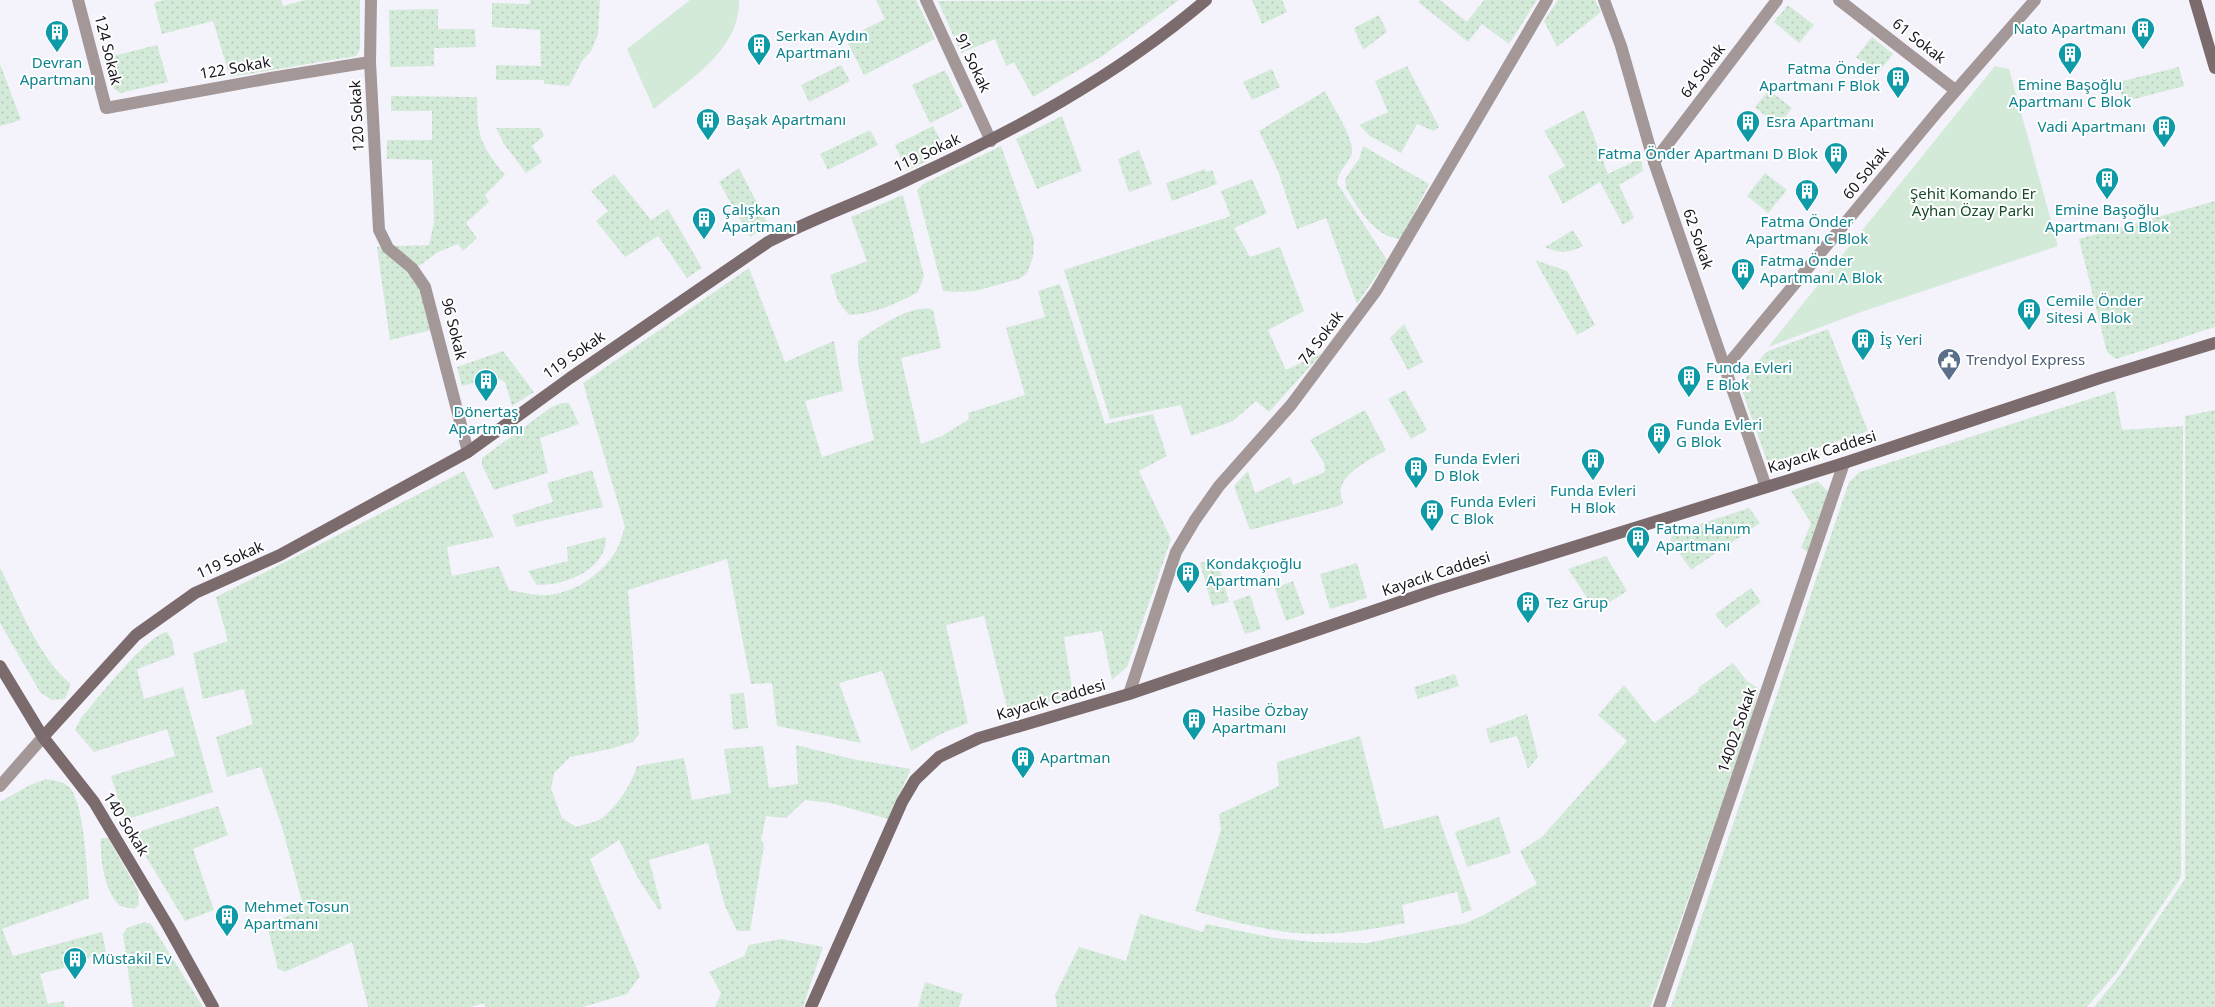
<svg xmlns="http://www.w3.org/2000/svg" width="2215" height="1007" viewBox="0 0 2215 1007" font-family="'Noto Sans',sans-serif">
	<defs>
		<pattern id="grass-dots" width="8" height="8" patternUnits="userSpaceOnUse" patternTransform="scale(1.25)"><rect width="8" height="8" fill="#d4ead9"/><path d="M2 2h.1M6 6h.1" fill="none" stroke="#b5c8ba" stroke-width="1.8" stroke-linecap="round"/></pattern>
	</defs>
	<rect width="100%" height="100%" fill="#f4f2fb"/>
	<!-- grass -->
	<g fill="url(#grass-dots)">
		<path d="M163,0H281L283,6L305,0H360V50L356,56L230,77L213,21L162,34L154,3Z"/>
		<path d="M530,0H600L598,34L591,51L582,61L569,86L544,84V80H496V65L541,66L540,30L492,27V3L530,4Z"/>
		<path d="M876,0H916L935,39L864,75L846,39L885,19Z"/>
		<path d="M1179,0L1104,55L1033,97L1014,62L1006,66L995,39L961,53L938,1Z"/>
		<path d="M1252,0H1282L1287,12L1262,24Z"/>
		<path d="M1420,0H1440L1467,22L1484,0H1537L1509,44L1482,24L1468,42L1418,2Z"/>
		<path d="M1558,0H1595L1601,12L1557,47L1544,21Z"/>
		<path d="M1788,5L1814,25L1799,43L1774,22Z"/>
		<path d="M438,9V29H475L476,47L434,48V66L390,67L389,10Z"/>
		<path d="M1379,15L1387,32L1363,50L1354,28Z"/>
		<path d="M1872,37L1893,54L1877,74L1856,57Z"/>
		<path d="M157,45L168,82L120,93L113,88L105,58Z"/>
		<path d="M0,64L21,120L0,126Z"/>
		<path d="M841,65L850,81L809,102L801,85Z"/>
		<path d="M1407,66L1439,127L1434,131L1417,124L1401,153L1370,136L1359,125L1388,112L1375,81Z"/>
		<path d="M2179,67L2184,86L2123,102L2118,82Z"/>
		<path d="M1272,69L1280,87L1252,100L1243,82Z"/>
		<path d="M945,70L963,107L930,123L912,85Z"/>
		<path d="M1769,90L1792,108L1778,126L1755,107Z"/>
		<path d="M1325,91C1332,105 1354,138 1352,152C1351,162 1339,168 1337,183L1387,260L1357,304L1326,218L1297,229L1278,171L1259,131Z"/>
		<path d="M391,96L477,97C477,137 480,144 505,175L485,195L489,202L466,223L477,238L463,251L458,244L438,252L419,266L394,246L429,245L434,223L432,160L387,159V140H432V111H391Z"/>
		<path d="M1584,110L1608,174L1641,158L1643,171L1619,185L1634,218L1623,225L1600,182L1563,204L1548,176L1565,166L1544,131Z"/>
		<path d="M1062,116L1082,171L1037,189L1016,139Z"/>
		<path d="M933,126L946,151L907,171L895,145Z"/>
		<path d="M496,128H540L544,136L532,146L542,162L526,173L504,144Z"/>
		<path d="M870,130L878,145L828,170L820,154Z"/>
		<path d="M1001,146L1034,240L1033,257L1027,273L1019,279L975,291L957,292L943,291L917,190L923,184Z"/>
		<path d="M1363,146L1429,184L1401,239C1375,238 1358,208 1346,188L1345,179L1359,159Z"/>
		<path d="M1139,150L1152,184L1129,192L1118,159Z"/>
		<path d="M739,168L769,226L750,237L719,182Z"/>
		<path d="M1205,169L1206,172L1212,170L1217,184L1172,201L1166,183Z"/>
		<path d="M1765,173L1787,190L1768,213L1747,196Z"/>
		<path d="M614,174L651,220L668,209L702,268L687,278L658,236L625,257L596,221L608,211L591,191Z"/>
		<path d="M1252,179L1267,213L1234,228L1250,257L1280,247L1304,311L1268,330L1286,370L1322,353L1269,412L1256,401L1233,421L1191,436L1181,405L1110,419L1064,270L1228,217L1230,215L1221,191Z"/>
		<path d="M903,195L924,276L918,292C896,304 874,314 849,315L838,301L830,275L867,261L851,217Z"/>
		<path d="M2215,201V327L2116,359L2107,352L2079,239Z"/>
		<path d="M1573,230L1583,246C1570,253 1559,254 1545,247Z"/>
		<path d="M383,246C393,258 406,269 416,281C426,294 428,315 431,330L390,340L377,247Z"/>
		<path d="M1535,260L1567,271L1595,325L1577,335Z"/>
		<path d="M749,268L785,362L834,341L843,391L805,401L822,457L874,440L858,364V341C874,330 913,302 933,310L941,348L901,358L921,444L942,436L969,419L968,413L1025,395L1006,328L1045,317L1038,291L1060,284L1105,424L1153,414L1167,456L1139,471L1171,539L1127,667L1112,680L1102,631L1064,637L1073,694L1009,715L984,616L946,625L968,723L943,733L911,751L882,671L839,683L861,743L777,726L772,683L751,684L727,559L628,590L639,734L633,742L610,749L570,757L554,773L551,789L562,818L576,827C584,824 595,823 602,818C617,807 632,783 637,766L684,758L692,800L731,793L724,749L763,746L769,788L798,784L796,745L852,759L911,769L888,819L831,803L805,800L786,818L766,816L761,840L764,845L750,931H737L725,906L708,843L649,860L662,909L659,910L639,880L619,840L590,859L640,976L627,994L583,1007H485L484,1003L471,1007H368L352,942L285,972L278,969L267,925L304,909L282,827L261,767L227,777L216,737L253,724L244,689L203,699L193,653L228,641L216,597L464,471L494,537L447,547L452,576L499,566L509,590C521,592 535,596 548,595C575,593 604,573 617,549C621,542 622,534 625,527L583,383Z"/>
		<path d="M1404,324L1423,362L1408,370L1390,338Z"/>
		<path d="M1828,329L1868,431L1768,464L1740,385L1766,352Z"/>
		<path d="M503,351L534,392L512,406L505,382L494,377L462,386L457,367Z"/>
		<path d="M1405,390L1427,430L1411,439L1388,399Z"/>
		<path d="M2115,391L2122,430L2183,426L2181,877L2117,972L2087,1007H1671L1849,482L1860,472Z"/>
		<path d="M562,403H569L579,424L540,438L548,473L494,490L482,465V458L550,408Z"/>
		<path d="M1365,410L1386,450C1372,459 1346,470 1341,488C1339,492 1342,498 1343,503L1339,506L1250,530L1234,486L1248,471L1255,493L1290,477L1293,485L1325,472L1324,463L1310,440Z"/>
		<path d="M2215,410V1007H2094L2119,976L2185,879V416Z"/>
		<path d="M592,470L603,507L516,527L512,515L553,502L547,483Z"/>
		<path d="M1818,481L1829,493L1808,552L1801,548L1811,523L1791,491Z"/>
		<path d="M1749,508L1760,523L1691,570L1670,540L1673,533Z"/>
		<path d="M606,537C607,570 564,586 537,585L528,571L568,561L567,547Z"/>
		<path d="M1606,556L1627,591L1596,611L1568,569Z"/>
		<path d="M1217,559L1229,602L1212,606L1200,563Z"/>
		<path d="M1357,563L1367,598L1330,609L1320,574Z"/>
		<path d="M0,568C20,606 37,656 71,684L65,699L52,700L40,692L0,623Z"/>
		<path d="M1293,581L1305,614L1286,621L1275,588Z"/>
		<path d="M1751,588L1761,602L1726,628L1715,614Z"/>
		<path d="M1250,595L1261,629L1245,634L1233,601Z"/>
		<path d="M167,632L172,640L175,655L137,669L144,699L183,687L213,792L125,820L111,776L175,756L167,729L94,752L75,730L81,718C98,699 145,636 167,632Z"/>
		<path d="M1733,663L1747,681L1759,689L1749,727L1650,1007H1057L1055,995L1079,947L1126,961L1140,914L1203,932L1206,924L1275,938L1314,942L1367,943L1466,923L1484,915L1537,884L1520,851L1542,837L1627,741L1598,715L1624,685L1654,723L1698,692L1699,687Z"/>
		<path d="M1455,674L1459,686L1418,699L1414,687Z"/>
		<path d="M744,693L748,728L733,730L730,694Z"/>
		<path d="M1527,714L1538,757L1528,769L1517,736L1490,743L1486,729Z"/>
		<path d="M1360,736L1384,829L1438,815L1472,910L1462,913L1457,892L1402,905L1405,923C1375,929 1345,934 1314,934C1280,934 1228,921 1195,911L1221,830L1219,814L1279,786L1277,762Z"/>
		<path d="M46,779C54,780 65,782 70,788C85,806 87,874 89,898L2,929L13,956L102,932L106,952L78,961L79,964L40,974L48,1004L64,1001L65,1007H0V802L30,785Z"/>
		<path d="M218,806L228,835L193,849L214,910L185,921L136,840L141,831Z"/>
		<path d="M1499,817L1511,853L1467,867L1455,832Z"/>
		<path d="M101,838H108L138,891L139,905L134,909L120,906C104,891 100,859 101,838Z"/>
		<path d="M145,922L151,924L203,1007H133L123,934L127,928Z"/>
		<path d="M781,939L823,947L803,1007H715L721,993L709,972L744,956L749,945Z"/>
		<path d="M925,982L963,994L959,1007H918Z"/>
	</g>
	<!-- park -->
	<g fill="#d4ead9">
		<path d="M690,0H739C741,49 687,82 654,109L627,49Z"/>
		<path d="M1995,66L2009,69L2058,246L1861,312L1768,347Z"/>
	</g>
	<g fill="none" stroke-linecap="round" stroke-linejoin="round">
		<!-- street -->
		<g stroke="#a39797" stroke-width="12">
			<path d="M78,0L106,108L271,78L370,62"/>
			<path d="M371,0L370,62L379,230L388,248L412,268L425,287L468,452"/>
			<path d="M926,0L991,141"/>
			<path d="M1604,0L1621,46L1654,162L1766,487"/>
			<path d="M1839,0L1955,90"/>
			<path d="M1654,162L1777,0"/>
			<path d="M1725,368L1938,111L2035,0"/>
			<path d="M1129,694L1176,552L1195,520L1219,486L1291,405L1376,291L1547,0"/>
			<path d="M0,786L43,737"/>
			<path d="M1659,1007L1844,463"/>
		</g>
		<!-- secondary -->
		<g stroke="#7c6b6c" stroke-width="12">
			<path d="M2195,0L2215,68"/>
			<path d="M0,666L43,737L94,802L168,926L213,1007"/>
			<path d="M43,737L136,635L195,593L280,555L468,452L570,378L768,242C813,218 861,202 907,180C1016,130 1114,78 1206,0"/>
			<path d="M811,1007L902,802L915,780L939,757L979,738L1129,694L1435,590L1844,463L2100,378L2215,343"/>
		</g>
	</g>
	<!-- icons -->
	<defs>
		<g id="building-pin" transform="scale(1.25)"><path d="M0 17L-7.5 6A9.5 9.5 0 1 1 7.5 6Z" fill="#0f9aa8" stroke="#fff"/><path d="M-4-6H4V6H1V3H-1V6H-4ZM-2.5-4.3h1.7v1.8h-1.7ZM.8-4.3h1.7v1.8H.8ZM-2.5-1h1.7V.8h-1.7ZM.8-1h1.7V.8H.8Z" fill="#fff"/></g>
		<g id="civic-pin" transform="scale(1.25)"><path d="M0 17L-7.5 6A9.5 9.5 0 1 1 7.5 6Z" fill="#5c6f8a" stroke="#fff"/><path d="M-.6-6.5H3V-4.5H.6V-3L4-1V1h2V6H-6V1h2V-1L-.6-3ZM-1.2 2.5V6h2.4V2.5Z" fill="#fff"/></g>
	</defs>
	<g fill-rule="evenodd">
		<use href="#building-pin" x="2143" y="29"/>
		<use href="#building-pin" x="57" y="32"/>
		<use href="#building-pin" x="759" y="45"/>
		<use href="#building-pin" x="2070" y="54"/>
		<use href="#building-pin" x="1898" y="78"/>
		<use href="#building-pin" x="708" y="120"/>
		<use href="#building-pin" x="1748" y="122"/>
		<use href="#building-pin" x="2164" y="127"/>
		<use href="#building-pin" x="1836" y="154"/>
		<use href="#building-pin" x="2107" y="179"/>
		<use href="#building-pin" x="1807" y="191"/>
		<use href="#building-pin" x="704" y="219"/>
		<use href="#building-pin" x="1743" y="270"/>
		<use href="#building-pin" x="2029" y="310"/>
		<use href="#building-pin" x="1863" y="340"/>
		<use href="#civic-pin" x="1949" y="360"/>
		<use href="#building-pin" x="1689" y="377"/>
		<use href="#building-pin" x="486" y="381"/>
		<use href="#building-pin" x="1659" y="434"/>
		<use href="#building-pin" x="1593" y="460"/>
		<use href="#building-pin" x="1416" y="468"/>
		<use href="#building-pin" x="1432" y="511"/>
		<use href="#building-pin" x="1638" y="538"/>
		<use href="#building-pin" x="1188" y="573"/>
		<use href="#building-pin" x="1528" y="603"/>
		<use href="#building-pin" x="1194" y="720"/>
		<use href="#building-pin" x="1023" y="758"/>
		<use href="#building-pin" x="227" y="916"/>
		<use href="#building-pin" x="75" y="959"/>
	</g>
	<g text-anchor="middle" stroke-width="4" stroke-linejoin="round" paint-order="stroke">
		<!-- culture labels -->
		<g font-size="15" fill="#0d838f" stroke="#fff" text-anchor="start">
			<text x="2126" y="34" text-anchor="end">Nato Apartmanı</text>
			<text x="776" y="41">Serkan Aydın<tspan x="776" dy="17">Apartmanı</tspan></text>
			<text x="57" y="68" text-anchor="middle">Devran<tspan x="57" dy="17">Apartmanı</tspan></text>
			<text x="1880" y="74" text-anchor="end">Fatma Önder<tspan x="1880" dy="17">Apartmanı F Blok</tspan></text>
			<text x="2070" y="90" text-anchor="middle">Emine Başoğlu<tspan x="2070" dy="17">Apartmanı C Blok</tspan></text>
			<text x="726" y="125">Başak Apartmanı</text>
			<text x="1766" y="127">Esra Apartmanı</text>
			<text x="2146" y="132" text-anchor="end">Vadi Apartmanı</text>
			<text x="1818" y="159" text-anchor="end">Fatma Önder Apartmanı D Blok</text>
			<text x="722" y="215">Çalışkan<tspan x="722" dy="17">Apartmanı</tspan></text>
			<text x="2107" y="215" text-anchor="middle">Emine Başoğlu<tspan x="2107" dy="17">Apartmanı G Blok</tspan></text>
			<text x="1807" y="227" text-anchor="middle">Fatma Önder<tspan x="1807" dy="17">Apartmanı C Blok</tspan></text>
			<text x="1760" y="266">Fatma Önder<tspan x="1760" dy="17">Apartmanı A Blok</tspan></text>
			<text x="2046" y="306">Cemile Önder<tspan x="2046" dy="17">Sitesi A Blok</tspan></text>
			<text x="1880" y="345">İş Yeri</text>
			<text x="1706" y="373">Funda Evleri<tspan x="1706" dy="17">E Blok</tspan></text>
			<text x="486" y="417" text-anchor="middle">Dönertaş<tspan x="486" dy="17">Apartmanı</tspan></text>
			<text x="1676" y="430">Funda Evleri<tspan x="1676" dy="17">G Blok</tspan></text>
			<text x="1434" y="464">Funda Evleri<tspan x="1434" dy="17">D Blok</tspan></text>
			<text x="1593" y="496" text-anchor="middle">Funda Evleri<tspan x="1593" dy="17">H Blok</tspan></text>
			<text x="1450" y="507">Funda Evleri<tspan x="1450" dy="17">C Blok</tspan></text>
			<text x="1656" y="534">Fatma Hanım<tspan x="1656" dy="17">Apartmanı</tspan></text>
			<text x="1206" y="569">Kondakçıoğlu<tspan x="1206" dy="17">Apartmanı</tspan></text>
			<text x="1546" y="608">Tez Grup</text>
			<text x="1212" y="716">Hasibe Özbay<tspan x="1212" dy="17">Apartmanı</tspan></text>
			<text x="1040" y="763">Apartman</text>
			<text x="244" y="912">Mehmet Tosun<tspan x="244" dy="17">Apartmanı</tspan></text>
			<text x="92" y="964">Müstakil Ev</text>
		</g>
		<!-- street labels -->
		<g font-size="15" fill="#16141c" stroke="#fff">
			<text transform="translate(1919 41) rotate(38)" y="5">61 Sokak</text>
			<text transform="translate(108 50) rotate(76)" y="5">124 Sokak</text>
			<text transform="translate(973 63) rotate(65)" y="5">91 Sokak</text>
			<text transform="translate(235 68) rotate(-10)" y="5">122 Sokak</text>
			<text transform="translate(1703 71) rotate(-53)" y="5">64 Sokak</text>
			<text transform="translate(357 116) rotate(-93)" y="5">120 Sokak</text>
			<text transform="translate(927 153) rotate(-25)" y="5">119 Sokak</text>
			<text transform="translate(1866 173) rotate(-51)" y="5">60 Sokak</text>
			<text transform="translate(1698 239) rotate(71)" y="5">62 Sokak</text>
			<text transform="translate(454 329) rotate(76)" y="5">96 Sokak</text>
			<text transform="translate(1321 338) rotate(-53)" y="5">74 Sokak</text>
			<text transform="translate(574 355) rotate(-35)" y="5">119 Sokak</text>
			<text transform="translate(1822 452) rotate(-17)" y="5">Kayacık Caddesi</text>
			<text transform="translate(230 560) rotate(-24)" y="5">119 Sokak</text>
			<text transform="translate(1436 574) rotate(-18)" y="5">Kayacık Caddesi</text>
			<text transform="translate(1051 700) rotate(-16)" y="5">Kayacık Caddesi</text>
			<text transform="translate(1737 730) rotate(-71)" y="5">14002 Sokak</text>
			<text transform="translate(126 824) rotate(58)" y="5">140 Sokak</text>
		</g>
		<!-- park labels -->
		<g font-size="15" fill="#174b29" stroke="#fff">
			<text x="1973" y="199">Şehit Komando Er<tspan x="1973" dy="17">Ayhan Özay Parkı</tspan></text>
		</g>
		<!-- service labels -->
		<g font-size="15" fill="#4e5e75" stroke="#fff" text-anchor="start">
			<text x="1966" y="365">Trendyol Express</text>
		</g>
	</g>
</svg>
